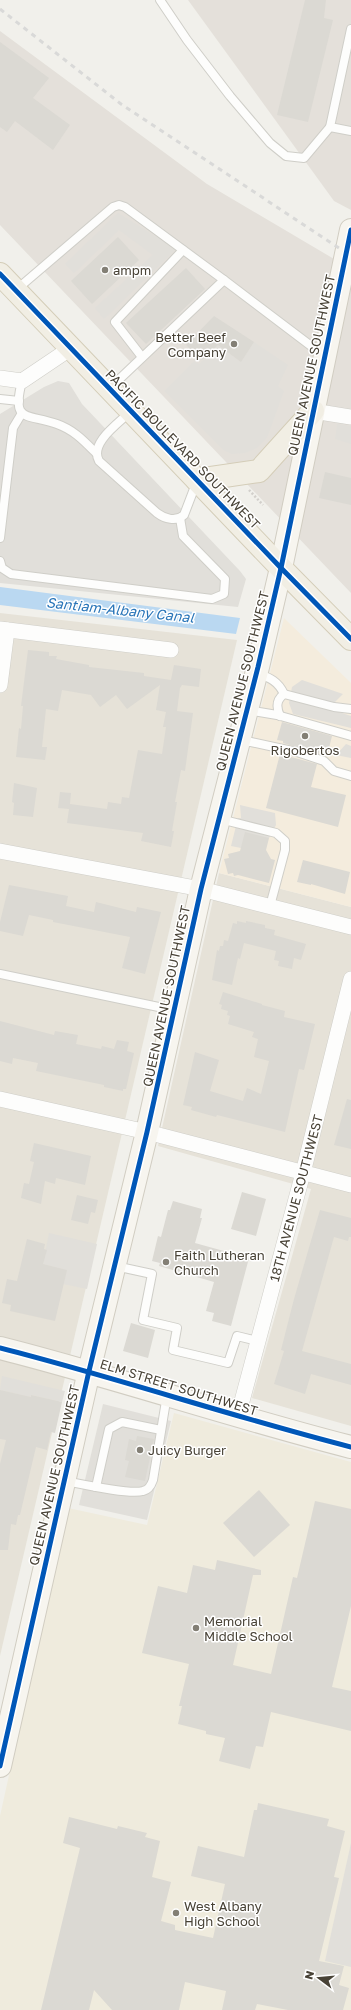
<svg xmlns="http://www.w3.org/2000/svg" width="351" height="2010" viewBox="0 0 351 2010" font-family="'Golos Text',sans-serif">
	<rect width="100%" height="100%" fill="#f1f0eb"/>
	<!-- residential -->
	<g fill="#e6e2d8">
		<path d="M0,613L237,640L0,1656Z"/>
		<path d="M219,873L351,907V1426L252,1398L311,1189L158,1146Z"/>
	</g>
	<!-- commercial -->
	<path fill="#f4ecdd" d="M284,618L351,683V907L219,873Z"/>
	<!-- industrial -->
	<g fill="#e4e0da">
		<path d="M188,0H351V210L334,201Z"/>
		<path d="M0,31L207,184L351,269V593L0,225Z"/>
	</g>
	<!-- education -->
	<path fill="#efebdd" d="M174,1413L351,1462V2010H0V1816L68,1508L147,1525Z"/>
	<!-- parking -->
	<g fill="#e1dfda">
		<path d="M118,213L176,249L104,319L95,308L153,255L119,230L74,273L65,264Z"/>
		<path d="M254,342L288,365L278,386L284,391L267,438L257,448L245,453L232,454L223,450L164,391L194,361L199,364L218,345L241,362Z"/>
		<path d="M58,381L69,383L82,404L240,571L246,579L238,607L0,583V414L44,387Z"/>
		<path d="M337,424L351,426V444L335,439Z"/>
		<path d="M302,680L343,694L335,702L333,710L351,716V728L293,714L289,703L292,687Z"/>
		<path d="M346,744L351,746V758L336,755Z"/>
		<path d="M240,805L275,813L276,825L269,838L241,848L231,846L238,818H241Z"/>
		<path d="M49,1233L97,1244L87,1289L63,1284L66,1270L43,1264Z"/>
		<path d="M2,1376L65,1391L62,1402L32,1395L31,1397L0,1390Z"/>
		<path d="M103,1404L171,1421L147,1520L79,1505Z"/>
		<path d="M351,1843V1967L325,1961Z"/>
	</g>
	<!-- water -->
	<path fill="#bad8f1" d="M0,587L240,618L236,634L0,605Z"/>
	<!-- building -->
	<g fill="#dbd9d3">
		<path d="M305,0H326L324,18L333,20L308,122L277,115Z"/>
		<path d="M0,42L49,78L33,98L70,125L53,150L15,121L7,132L0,127Z"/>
		<path d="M118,237L139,260L92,304L71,281Z"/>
		<path d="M186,268L205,289L146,344L126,323Z"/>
		<path d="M214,316L254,342L241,362L218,345L202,360L186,345Z"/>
		<path d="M325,472L351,478V505L319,498Z"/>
		<path d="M28,650L49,652V656H57L56,659L89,665V667L144,673V676L171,680L174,665L201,669L199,687L182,685L180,688L177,711L193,713L185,771L181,770L175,802H177L172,831H174L171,847L141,841L143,833L67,823L69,809L58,808L60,792L71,793L70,804L107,809L108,802L121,804L122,797L129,798L138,750L162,754L166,727H163L166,712L156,710L160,685L127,709L116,695L100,707L91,695L62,690L58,711L46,709L42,747H47L45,760L16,757L19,728L21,729L23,706H21Z"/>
		<path d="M282,722L332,736L328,752L320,750L319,754L283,743V741L277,740Z"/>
		<path d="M280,754L317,764L311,787L346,795L338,827L266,808Z"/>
		<path d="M14,783L37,788L33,817L13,815L14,803L12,802Z"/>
		<path d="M245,832L269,838L266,850L271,859L275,860L269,883L238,875L234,876L233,873L228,874L224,859L229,858L228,854L240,851Z"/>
		<path d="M303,860L350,872L345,894L311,884V885L297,882Z"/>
		<path d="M9,885L68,896L66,906L94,912L96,902L136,912L137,907L161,912L145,974L122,968L130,937L53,922V920L29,915L23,936L0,931V922Z"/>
		<path d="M237,921L246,923V921L265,925V928L275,930L274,935L306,944L301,960L294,958L292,969L278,966L279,961L274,960L276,951L244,943L240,959L238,958L232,985L212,980L217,950L219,951L220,946H223L224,940L228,941L233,923L237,924Z"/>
		<path d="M223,992L262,1004V1005L285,1011L284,1017L315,1024L304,1070L299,1069L285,1132L217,1115L216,1117L191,1110L192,1107L183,1105L195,1052L219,1060L210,1091L243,1101L247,1088L261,1094L269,1061L254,1057L258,1039L252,1037L254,1032L228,1024L230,1016L227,1015L228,1011L221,1009L222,1005L219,1004Z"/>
		<path d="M0,1021L54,1035L55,1031L78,1035L76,1044L101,1049L102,1046L114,1049L117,1040L129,1042L127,1051L134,1053L126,1089H123V1091L104,1087V1085L36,1071L38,1063L13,1058L12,1064L0,1061Z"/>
		<path d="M347,1099L351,1100V1149L334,1145Z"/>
		<path d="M34,1143L91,1156L85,1185L56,1178L55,1184L45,1181L41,1204L21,1198L24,1183L29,1184L34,1162L30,1161Z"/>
		<path d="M242,1192L266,1199L256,1236L231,1229Z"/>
		<path d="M77,1195L98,1200L95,1213L91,1212L88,1224L71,1220Z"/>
		<path d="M173,1201L202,1209L200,1218H202L195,1243L249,1258L231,1326L212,1321L214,1313L206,1311L214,1282L159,1266L160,1263L152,1261L158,1236L161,1237L168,1210H170Z"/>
		<path d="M320,1210L351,1218V1237H349L348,1241L334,1237L302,1351L351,1364V1385L311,1374L305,1394L274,1384L284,1351L281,1350L294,1299Z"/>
		<path d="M27,1239L45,1244L44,1249L47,1250L43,1264L67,1270L55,1321L10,1311L11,1305L2,1303L7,1279L17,1281Z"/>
		<path d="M131,1323L155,1330L148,1358L123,1351Z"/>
		<path d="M0,1390L31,1397V1395L62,1402L55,1433L51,1432L47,1450L36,1447L20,1515H18L16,1525L11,1524L8,1550H0V1464L6,1440L0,1439Z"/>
		<path d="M137,1436L154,1439L145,1481L125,1477L129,1461L125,1460L129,1439L136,1441Z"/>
		<path d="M259,1490L290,1525L254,1557L223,1523Z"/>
		<path d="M315,1501L351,1509V1606L332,1687L351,1691V1731L271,1712L263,1747L256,1746L250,1769L219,1761L225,1738L206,1734V1731L178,1724L182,1706H179L189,1664L142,1653L158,1586L187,1593L193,1565L215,1570L217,1560L261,1570V1575H253L233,1665L271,1674L293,1577L297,1578Z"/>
		<path d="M258,1803L329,1819L327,1826L345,1831L334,1877L339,1878L319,1961L344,1966L339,1985L349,1988L343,2010H288L257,2004L255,2010H222L226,1991L185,1982L179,2010H112L94,1990L89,2010H41L80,1848L63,1843L69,1817L117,1829L118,1826L147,1833L145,1837L160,1841L152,1877L171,1882L161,1921L175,1925V1930L213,1938L225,1884L191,1876L198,1846L244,1857L254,1810H257Z"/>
	</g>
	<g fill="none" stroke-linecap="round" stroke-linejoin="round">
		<!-- lane casing -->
		<g stroke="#cfcec8" stroke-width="10">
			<g id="lane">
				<path d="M160,0L187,40L230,96L270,143L286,156L304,158L330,127"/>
				<path d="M351,29L330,127L351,131"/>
				<path d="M16,290L113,207L119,205L125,207L224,280"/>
				<path d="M142,357L115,322L183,250"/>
				<path d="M22,381C11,424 27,413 57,424C74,430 84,441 96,453"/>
				<path d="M110,388L224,280L323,355"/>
				<path d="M0,399L19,401"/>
				<path d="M130,412C119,423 89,443 99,461L157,513C165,519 176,522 184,515L197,481"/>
				<path d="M0,538L13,428L22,413"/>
				<path d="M0,561L2,568L11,574L212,599L224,594L225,579L183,536L180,518"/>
				<path d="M257,673C270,678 278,681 284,694"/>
				<path d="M247,710L277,715L351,736"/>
				<path d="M280,716C276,707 276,700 284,694L334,707L351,709"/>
				<path d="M239,742H251L297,752L324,761L334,771L351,776"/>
				<path d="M220,819L276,833L285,841V850L270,906"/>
				<path d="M0,974L173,1010"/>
				<path d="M115,1266L152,1274L143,1320L177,1328L173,1350L228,1363L237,1336L258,1341"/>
				<path d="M65,1481C81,1484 129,1495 143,1491C148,1490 151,1486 153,1480L167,1395"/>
				<path d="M96,1487L109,1429L122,1422L161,1430"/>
			</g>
		</g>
		<!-- street casing -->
		<g stroke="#cfcec8" stroke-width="16">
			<g id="street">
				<path d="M0,378L22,381L71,348"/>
				<path d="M313,411L351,417"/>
				<path d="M0,629L171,650"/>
				<path d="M0,685L7,630"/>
				<path d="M0,851L201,889L351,927"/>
				<path d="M0,1099L147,1132L351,1185"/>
				<path d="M238,1416L303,1173L351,979"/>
			</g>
		</g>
		<!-- secondary casing -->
		<g stroke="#d1cdc2" stroke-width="24">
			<g id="secondary">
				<path d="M0,1348C118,1378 233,1417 351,1447"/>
				<path d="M0,1766L89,1371L147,1132L201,889L258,667L281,568L351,230"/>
			</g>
		</g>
		<!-- primary casing -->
		<g stroke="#d4cdb8" stroke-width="24">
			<g id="primary">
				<path d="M0,274L281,568L351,639"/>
				<path d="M197,480L259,471L313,411"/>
			</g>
		</g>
		<!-- path -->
		<path stroke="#d2cfcb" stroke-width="2.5" stroke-dasharray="2 2" stroke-linecap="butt" d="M249,490L263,505"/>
		<!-- lane -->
		<use href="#lane" stroke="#fdfdfc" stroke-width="8"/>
		<!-- street -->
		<use href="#street" stroke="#fdfdfc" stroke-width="15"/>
		<!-- secondary -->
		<use href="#secondary" stroke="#f7f5ef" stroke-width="22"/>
		<!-- primary -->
		<use href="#primary" stroke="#f1eee4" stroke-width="22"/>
		<!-- rail -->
		<path stroke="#d9d9d8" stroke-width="3" stroke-dasharray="5 5" stroke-linecap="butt" d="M0,9L121,104L351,256"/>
		<!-- cycleway casing -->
		<g stroke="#fff" stroke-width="8">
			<g id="cycleway">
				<path d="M0,274L281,568L351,639"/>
				<path d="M0,1348C118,1378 233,1417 351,1447"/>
				<path d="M0,1766L89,1371L147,1132L201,889L258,667L281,568L351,230"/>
			</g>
		</g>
		<!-- cycleway -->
		<use href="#cycleway" stroke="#0057b8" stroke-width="5"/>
	</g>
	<!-- markers -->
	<g fill="#837f75" stroke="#fff" stroke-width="1.5">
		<circle cx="105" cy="270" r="4"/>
		<circle cx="234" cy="344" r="4"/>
		<circle cx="305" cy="736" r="4"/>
		<circle cx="166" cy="1262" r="4"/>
		<circle cx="140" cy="1450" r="4"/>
		<circle cx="196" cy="1628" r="4"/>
		<circle cx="176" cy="1913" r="4"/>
	</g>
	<g text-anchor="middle" stroke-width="3" stroke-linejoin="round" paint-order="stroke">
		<!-- poi labels -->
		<g font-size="13" fill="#484236" stroke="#fff" text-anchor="start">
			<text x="113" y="275">ampm</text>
			<text x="226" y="342" text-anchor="end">Better Beef<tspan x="226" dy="15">Company</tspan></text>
			<text x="305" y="755" text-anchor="middle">Rigobertos</text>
			<text x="174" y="1260">Faith Lutheran<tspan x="174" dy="15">Church</tspan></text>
			<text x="148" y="1455">Juicy Burger</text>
			<text x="204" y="1626">Memorial<tspan x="204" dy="15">Middle School</tspan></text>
			<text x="184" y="1911">West Albany<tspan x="184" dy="15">High School</tspan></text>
		</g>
		<!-- street labels -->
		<g font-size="13" fill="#484236" stroke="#fff">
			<text transform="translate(311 365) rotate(-78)" y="5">QUEEN AVENUE SOUTHWEST</text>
			<text transform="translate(183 449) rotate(46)" y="5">PACIFIC BOULEVARD SOUTHWEST</text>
			<text transform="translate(242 681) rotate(-76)" y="5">QUEEN AVENUE SOUTHWEST</text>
			<text transform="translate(166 996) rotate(-78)" y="5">QUEEN AVENUE SOUTHWEST</text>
			<text transform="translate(296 1198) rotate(-75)" y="5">18TH AVENUE SOUTHWEST</text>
			<text transform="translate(179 1387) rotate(17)" y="5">ELM STREET SOUTHWEST</text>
			<text transform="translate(54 1475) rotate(-77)" y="5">QUEEN AVENUE SOUTHWEST</text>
		</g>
		<!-- water labels -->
		<g font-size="14" font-style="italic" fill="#2a76b9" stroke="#fff">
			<text transform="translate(120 610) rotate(6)" y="5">Santiam-Albany Canal</text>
		</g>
	</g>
	<!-- north arrow -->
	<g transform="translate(319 1978) rotate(286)" stroke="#ffffff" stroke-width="3" paint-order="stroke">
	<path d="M0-3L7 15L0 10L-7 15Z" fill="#484236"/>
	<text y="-6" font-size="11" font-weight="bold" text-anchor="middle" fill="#484236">N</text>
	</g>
</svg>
